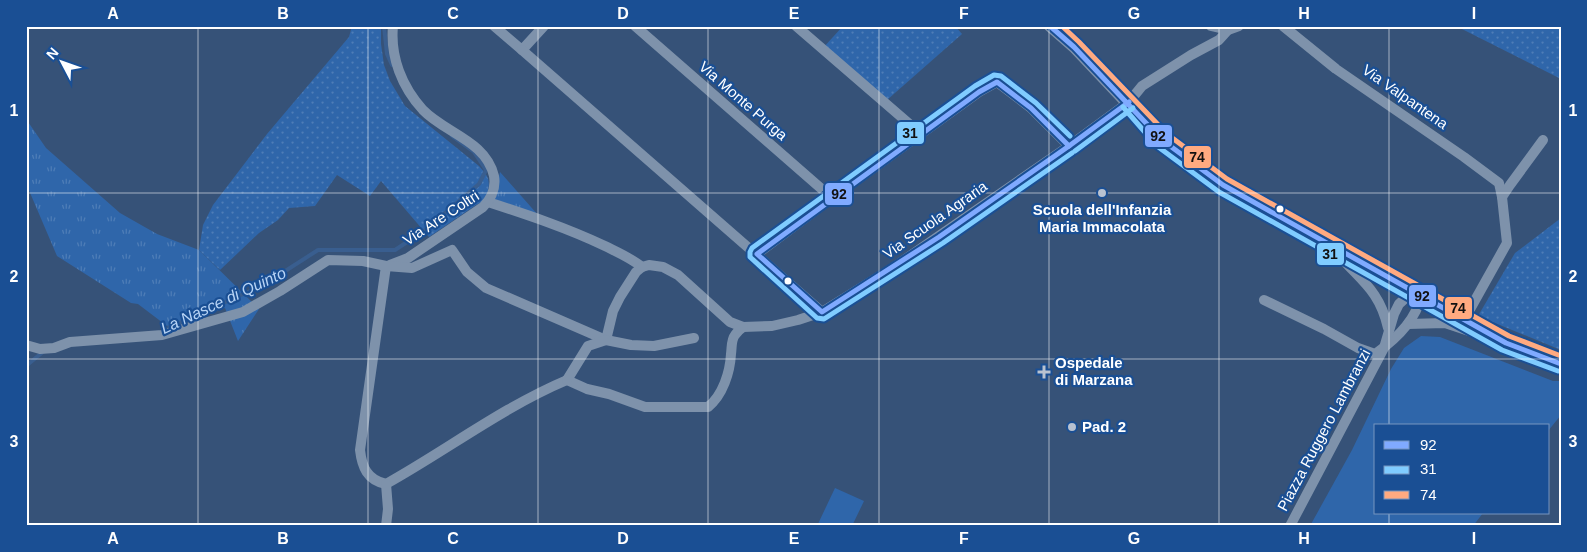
<svg xmlns="http://www.w3.org/2000/svg" width="1587" height="552" viewBox="0 0 1587 552" font-family="Arial,sans-serif">
	<defs>
		<pattern id="grass-tufts" width="24" height="20" patternUnits="userSpaceOnUse" patternTransform="scale(1.25)"><rect width="24" height="20" fill="#2f66aa"/><path d="M3 7l-1-3M5 7V3M7 7l1-3M15 17l-1-3M17 17v-4M19 17l1-3" fill="none" stroke="#4e7db7"/></pattern>
		<pattern id="park-dots" width="8" height="8" patternUnits="userSpaceOnUse" patternTransform="scale(1.25)"><rect width="8" height="8" fill="#2f66aa"/><path d="M2 2h.1M6 6h.1" fill="none" stroke="#4e7db7" stroke-width="1.8" stroke-linecap="round"/></pattern>
	</defs>
	<rect width="100%" height="100%" fill="#365278"/>
	<!-- grass -->
	<g fill="url(#grass-tufts)">
		<path d="M26,119L46,148L120,213L157,234L199,250L259,309L238,341L225,308L167,326L138,304L131,303L57,256L28,188H26Z"/>
		<path d="M500,172L538,215L493,201L497,188Z"/>
	</g>
	<!-- park -->
	<g fill="url(#park-dots)">
		<path d="M352,26H381V44L384,65L390,81L405,106L479,166C492,180 489,182 487,200L476,205L429,237L381,181L370,196L337,175L315,206L289,208L278,220L259,233L220,270L199,250L203,225L213,205L267,134L349,37Z"/>
		<path d="M843,26H955L962,34L887,100L823,48Z"/>
		<path d="M1456,26H1561V79Z"/>
		<path d="M1561,218V350L1478,316L1515,253Z"/>
	</g>
	<!-- garden -->
	<g fill="#2f66aa">
		<path d="M1421,336L1440,337L1553,381H1561V415L1548,431V426H1376V513H1483L1473,526H1310L1352,450L1391,369L1404,348Z"/>
		<path d="M835,488L864,501L852,526H817Z"/>
	</g>
	<g fill="none" stroke-linecap="round" stroke-linejoin="round">
		<!-- stream -->
		<g stroke="#395e8f" stroke-width="4">
			<path d="M384,26L387,54L392,65"/>
			<path d="M164,330L265,284L318,250H395L424,231L479,184L486,170L474,152L452,136"/>
			<path d="M26,366L44,351"/>
		</g>
		<!-- minor -->
		<g stroke="#7e92ab" stroke-width="10">
			<path d="M494,26L522,50L544,26"/>
			<path d="M635,26L832,198"/>
			<path d="M796,26L921,134"/>
			<path d="M1211,26L1228,30"/>
			<path d="M1283,26L1336,69L1464,157L1499,183L1502,197L1507,243L1464,320"/>
			<path d="M522,50L822,312"/>
			<path d="M1502,197L1510,185L1543,140"/>
			<path d="M488,202C528,215 567,228 605,246C617,252 631,258 642,267"/>
			<path d="M1334,249C1357,279 1379,287 1388,328"/>
			<path d="M757,254L832,198L979,92L997,82L1031,108L1069,146"/>
			<path d="M390,265L408,258L483,207C492,198 496,188 494,176C486,141 445,133 423,110C402,87 390,57 393,26"/>
			<path d="M386,266L360,450C362,467 367,480 386,484C447,450 503,407 567,380"/>
			<path d="M1264,300L1324,329L1358,348L1375,354C1395,340 1416,320 1421,296"/>
			<path d="M1408,324L1445,323L1487,337"/>
			<path d="M606,340L613,311L620,297L636,272L642,267L649,265L663,267L678,275L730,322L743,327L772,326L798,320L822,312L891,269L1069,146L1129,102L1142,86L1191,55L1219,40L1228,30L1239,26"/>
			<path d="M26,345L40,349L54,348L70,342L162,335L243,312L280,291L328,260L363,261L386,266L412,268L452,250L467,272L486,288L606,340L631,345L654,346L694,338"/>
			<path d="M567,380L587,389L609,394L645,407H708C723,395 730,372 731,354C732,347 731,340 735,335C737,332 740,329 743,327"/>
			<path d="M567,380L588,346L606,340"/>
			<path d="M386,526L388,509L386,484"/>
			<path d="M1290,526L1384,348L1394,314L1399,304L1413,291"/>
		</g>
		<!-- tertiary -->
		<path stroke="#7e92ab" stroke-width="12" d="M1050,26L1074,47L1162,140L1183,157L1223,185L1506,343L1561,364"/>
		<!-- bus-1 casing -->
		<g stroke="#1a4f94" stroke-width="9">
			<g id="bus-1">
				<path d="M1050,26L1074,47L1162,140L1223,185L1506,343L1561,364"/>
				<path d="M997,82L1031,108L1069,146L939,237L822,312L757,254L979,92Z"/>
				<path d="M1069,146L1129,102"/>
			</g>
		</g>
		<!-- bus-2 casing -->
		<g stroke="#1a4f94" stroke-width="9">
			<g id="bus-2">
				<path d="M1123,107L1157,146L1219,192L1502,350L1558,371"/>
				<path d="M1070,136L1036,103L1001,76L994,75L975,86L752,248L750,252V257L817,318L824,319L943,243L1072,153"/>
				<path d="M1075,151L1133,108"/>
			</g>
		</g>
		<!-- bus-3 casing -->
		<g stroke="#1a4f94" stroke-width="9">
			<path id="bus-3" d="M1062,26L1079,42L1167,134L1227,179L1509,336L1561,356"/>
		</g>
		<!-- bus-1 -->
		<use href="#bus-1" stroke="#80aaff" stroke-width="5"/>
		<!-- bus-2 -->
		<use href="#bus-2" stroke="#80ccff" stroke-width="5"/>
		<!-- bus-3 -->
		<use href="#bus-3" stroke="#ffaa80" stroke-width="5"/>
	</g>
	<!-- grid -->
	<path fill="none" stroke="#fff" stroke-width="1" stroke-opacity="0.55" d="M198,26V526M368,26V526M538,26V526M708,26V526M879,26V526M1049,26V526M1219,26V526M1389,26V426M26,193H1561M26,359H1561M1389,513V526"/>
	<!-- markers -->
	<g fill="#b9c2d0" stroke="#1a4f94" stroke-width="2">
		<circle cx="1102" cy="193" r="5"/>
		<path d="M1041.5 364.5h5v5h5v5h-5v5h-5v-5h-5v-5h5z"/>
		<circle cx="1072" cy="427" r="5"/>
	</g>
	<g fill="#fff" stroke="#1a4f94" stroke-width="2">
		<circle cx="1280" cy="209" r="4.5"/>
		<circle cx="788" cy="281" r="4.5"/>
	</g>
	<g text-anchor="middle" stroke-width="4.5" stroke-linejoin="round" paint-order="stroke">
		<!-- street labels -->
		<g font-size="15" fill="#fff" stroke="#1a4f94">
			<text transform="translate(1405 97) rotate(35)" y="5">Via Valpantena</text>
			<text transform="translate(743 101) rotate(41)" y="5">Via Monte Purga</text>
			<text transform="translate(441 218) rotate(-33)" y="5">Via Are Coltri</text>
			<text transform="translate(935 220) rotate(-35)" y="5">Via Scuola Agraria</text>
			<text transform="translate(1324 430) rotate(-62)" y="5">Piazza Ruggero Lambranzi</text>
		</g>
		<!-- poi labels -->
		<g font-size="15" font-weight="bold" fill="#fff" stroke="#1a4f94" text-anchor="start">
			<text x="1102" y="215" text-anchor="middle">Scuola dell'Infanzia<tspan x="1102" dy="17">Maria Immacolata</tspan></text>
			<text x="1055" y="368">Ospedale<tspan x="1055" dy="17">di Marzana</tspan></text>
			<text x="1082" y="432">Pad. 2</text>
		</g>
		<!-- water labels -->
		<g font-size="16" font-style="italic" fill="#b8d4f6" stroke="#1a4f94">
			<text transform="translate(223 300) rotate(-25)" y="6">La Nasce di Quinto</text>
		</g>
	</g>
	<g stroke="#1a4f94" stroke-width="2">
		<rect x="896" y="121" width="29" height="24" rx="5" fill="#80ccff"/>
		<rect x="1144" y="124" width="29" height="24" rx="5" fill="#80aaff"/>
		<rect x="1183" y="145" width="29" height="24" rx="5" fill="#ffaa80"/>
		<rect x="824" y="182" width="29" height="24" rx="5" fill="#80aaff"/>
		<rect x="1316" y="242" width="29" height="24" rx="5" fill="#80ccff"/>
		<rect x="1408" y="284" width="29" height="24" rx="5" fill="#80aaff"/>
		<rect x="1444" y="296" width="29" height="24" rx="5" fill="#ffaa80"/>
	</g>
	<g font-size="14" text-anchor="middle" font-weight="bold" fill="#111">
		<text x="910" y="138">31</text>
		<text x="1158" y="141">92</text>
		<text x="1197" y="162">74</text>
		<text x="839" y="199">92</text>
		<text x="1330" y="259">31</text>
		<text x="1422" y="301">92</text>
		<text x="1458" y="313">74</text>
	</g>
	<!-- border -->
	<rect width="1587" height="552" fill="none" stroke="#1a4f94" stroke-width="55"/>
	<!-- legend -->
	<rect x="1374" y="424" width="175" height="90" fill="#1a4f94" stroke="#7695bf"/>
	<rect x="1384" y="441" width="25" height="8" fill="#80aaff" stroke="#7695bf"/>
	<text x="1420" y="450" font-size="15" fill="#ffffff">92</text>
	<rect x="1384" y="466" width="25" height="8" fill="#80ccff" stroke="#7695bf"/>
	<text x="1420" y="474" font-size="15" fill="#ffffff">31</text>
	<rect x="1384" y="491" width="25" height="8" fill="#ffaa80" stroke="#7695bf"/>
	<text x="1420" y="500" font-size="15" fill="#ffffff">74</text>
	<!-- north arrow -->
	<g transform="translate(62 62) rotate(311)" stroke="#1a4f94" stroke-width="4" paint-order="stroke">
	<path d="M0-4L9 19L0 12L-9 19Z" fill="#ffffff"/>
	<text y="-8" font-size="14" font-weight="bold" text-anchor="middle" fill="#ffffff">N</text>
	</g>
	<rect x="28" y="28" width="1532" height="496" fill="none" stroke="#fff" stroke-width="2"/>
	<g font-size="16" text-anchor="middle" font-weight="bold" fill="#fff">
		<text x="113" y="19">A</text>
		<text x="283" y="19">B</text>
		<text x="453" y="19">C</text>
		<text x="623" y="19">D</text>
		<text x="794" y="19">E</text>
		<text x="964" y="19">F</text>
		<text x="1134" y="19">G</text>
		<text x="1304" y="19">H</text>
		<text x="1474" y="19">I</text>
		<text x="14" y="116">1</text>
		<text x="1573" y="116">1</text>
		<text x="14" y="282">2</text>
		<text x="1573" y="282">2</text>
		<text x="14" y="447">3</text>
		<text x="1573" y="447">3</text>
		<text x="113" y="544">A</text>
		<text x="283" y="544">B</text>
		<text x="453" y="544">C</text>
		<text x="623" y="544">D</text>
		<text x="794" y="544">E</text>
		<text x="964" y="544">F</text>
		<text x="1134" y="544">G</text>
		<text x="1304" y="544">H</text>
		<text x="1474" y="544">I</text>
	</g>
</svg>
